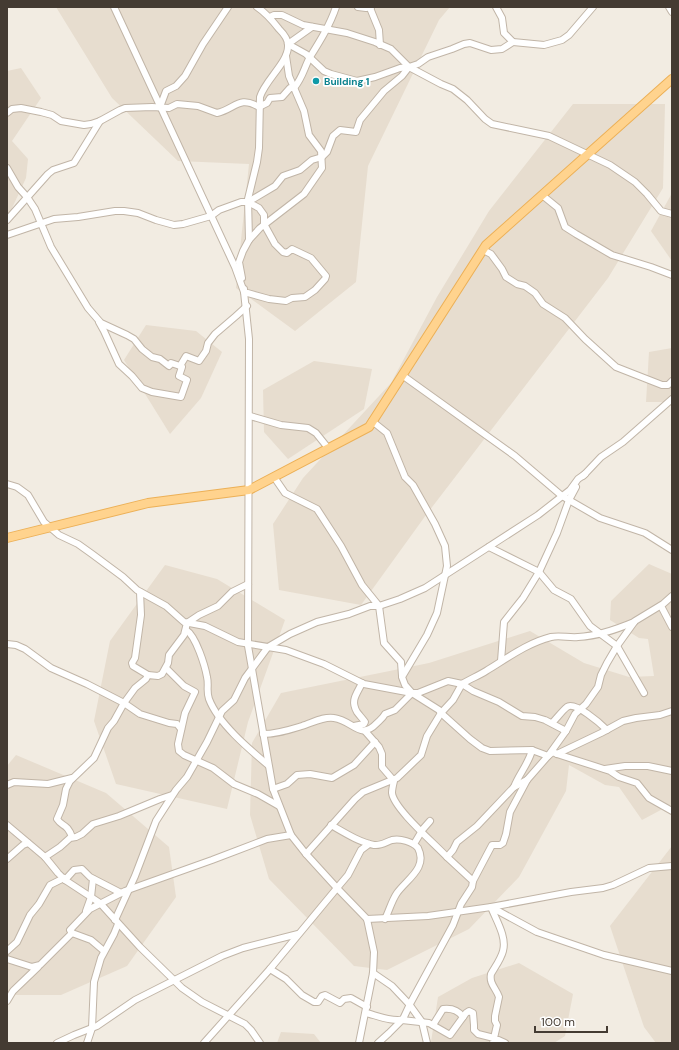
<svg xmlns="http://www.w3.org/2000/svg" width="679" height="1050" viewBox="0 0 679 1050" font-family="'DM Sans',sans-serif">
	<rect width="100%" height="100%" fill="#f2ece2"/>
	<!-- residential -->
	<g fill="#e7ddcf">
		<path d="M56,7H450L439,20L368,166L356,282L295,331L236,288L249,164L178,161L112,98Z"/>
		<path d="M21,68L41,98L12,141L28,159L26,178L7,219V71Z"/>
		<path d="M573,104H665L663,188L608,278L426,515L361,605L279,590L273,524L303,478L391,383L437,297L489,211Z"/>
		<path d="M672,193V261L651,231Z"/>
		<path d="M146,325L196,331L222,352L201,398L170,434L124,360Z"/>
		<path d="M672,348V402H646L649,352Z"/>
		<path d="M314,361L372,369L364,409L288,459L264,432L263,390Z"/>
		<path d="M649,564L672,574V804L642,820L619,787L605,785L569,765L566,791L519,877L469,929L387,970L354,966L269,879L250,815L252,743L281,693L429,663L530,631L584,663L629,677L654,676L648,639L639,638L610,620L611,601Z"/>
		<path d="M165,565L217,579L285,620L248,722L227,809L116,784L94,721L110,641Z"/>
		<path d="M16,755L106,793L169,847L176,897L127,966L61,995H7V766Z"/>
		<path d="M672,846V1043H656L644,1027L610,926Z"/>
		<path d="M519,963L573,994L565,1036L554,1043H432L431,1042L438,997L472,978Z"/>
		<path d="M281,1032L314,1034L321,1043H277Z"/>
	</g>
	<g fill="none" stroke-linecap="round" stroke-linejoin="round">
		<!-- minor casing -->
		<g stroke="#c1b5a7" stroke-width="8">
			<g id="minor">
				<path d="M114,7L235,267L244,292L249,339L248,646L273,789L291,835L306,854L337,888L270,969L204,1043"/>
				<path d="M358,7L366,8L371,7"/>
				<path d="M496,7L502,18L504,33L513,42L544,45L562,40L569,35L593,7"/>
				<path d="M669,7L672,12"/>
				<path d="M370,8L379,30L380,45"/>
				<path d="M270,17L274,15H282L303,25L347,33L375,42L391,49L409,67"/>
				<path d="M312,27L288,44L306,54L324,71L331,74L357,81L375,77L400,68L409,67L441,84L453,89L467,100L485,119L492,124L549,136L610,165L635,182L647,194L661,211L672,214"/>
				<path d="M160,107L166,91L176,86L185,76L203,44L228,7"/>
				<path d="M7,113L12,109L21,108L41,112L52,115L61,121L84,125L91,124L100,121L120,110L125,108L152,107L169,108L177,104L198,106L217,113C235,109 239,95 259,107L267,103L270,98L282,97L290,88H294C303,77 304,68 310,57C320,41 330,25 336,7"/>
				<path d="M7,168L18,187L27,197L35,209L51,247L88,308L101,323L127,335L134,339L142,349L152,357L160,359L169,366L171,363L180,366L186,356L199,361L206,351L208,343L215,334L236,316L247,306"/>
				<path d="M542,195L558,208L565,227L576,234L612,255L651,267L672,275"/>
				<path d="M248,202L275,186L283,176L300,170L312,160L322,157L327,152L333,136L340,130L356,132L360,120L384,91L402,76L409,67L418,64L428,57L452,49L464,44L470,43L491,50L502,49L513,42"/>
				<path d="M7,220L48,174L53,170L74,163L100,121"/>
				<path d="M7,235L54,219L78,217L115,211H124L138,213L156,220L174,225L183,224L211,216L219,210L241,202H248L259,208L264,215V224L275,244L283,252L287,253L292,249L311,258L326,276L325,279L315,290L305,297L292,298L286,301L269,299L244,292V289"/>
				<path d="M249,240L260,228L304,194L322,168L321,151L309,135L304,111L289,76L286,56"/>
				<path d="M483,250L491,254L502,269L506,277L517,284L525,286L535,293L543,304L565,318L585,339L616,367L662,385H668L672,381"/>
				<path d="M242,278L239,262L243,251L249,240L248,199L257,162L259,148L260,97C265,80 289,62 288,45C288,40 283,33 279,29C272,20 266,13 257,7"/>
				<path d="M99,322L104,331L119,364L132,376L142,388L152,392L181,397L187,380L179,376L182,367L180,366"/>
				<path d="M402,375L515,456L562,496L600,518L645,533L672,550"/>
				<path d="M250,416L281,425L308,428L316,433L328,448"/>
				<path d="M372,421L387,433L405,477L413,485L435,524L445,546L447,566L437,613L427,635L402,677L405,685L412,693"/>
				<path d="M583,476L601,457L623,442L672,399"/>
				<path d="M274,477L285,493L317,509L341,546L362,585L379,606L384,643L401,662L402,676"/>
				<path d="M7,484L17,487L28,495L44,522L59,535L78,544L92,554L123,577L137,590L166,606L184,622L205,626L238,642L286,650L324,664L364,684L412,693L439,710L441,713L470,739L482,748L490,751L532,750L548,756L553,752L557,754L610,771L619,777L637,783L649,798L672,811"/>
				<path d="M489,547L539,572L554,590L571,599L590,626L617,646L644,693"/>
				<path d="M140,592L141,615L135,658L132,663L133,666L148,675"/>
				<path d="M661,606L672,627"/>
				<path d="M186,630C196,636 205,666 207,677C209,685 206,691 209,699C218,723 249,749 268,765"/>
				<path d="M7,644L16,645L25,649L51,668L87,684L124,703L140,714L169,723L177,724L181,729"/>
				<path d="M501,661L504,622L523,598L539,572L557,533L569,500L576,487"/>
				<path d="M166,668L184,686L195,692L185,713L178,744L179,751L184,755L213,768L234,784L258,794L279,806"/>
				<path d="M552,723C557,718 562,711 567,707C575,701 601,724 607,730"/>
				<path d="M354,726L364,724L365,722C363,719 360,716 357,712C350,700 357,694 362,683"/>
				<path d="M365,731L379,747L382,754V767L394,781C393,785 392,789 392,793C394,809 435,844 447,857"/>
				<path d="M263,734C277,734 289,730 302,726C312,723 324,716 334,718C354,721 360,741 377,723C380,720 383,718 385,714L395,710L412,693H418L448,681L462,684C470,679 478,676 486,671C506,659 527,643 551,637C560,635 569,638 578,637C598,636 615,630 634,622"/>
				<path d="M557,754L601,733L623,721L636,718L660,715L672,711"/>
				<path d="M605,769L625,766H648L672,771"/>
				<path d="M7,785L14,782L48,784L72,778"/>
				<path d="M514,787C519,774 529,763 532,750"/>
				<path d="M273,789L287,784L297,775L310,774L332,778L354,765L375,742"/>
				<path d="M7,825L45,857L58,873L65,880L100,903L140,947L182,988L202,1002L245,1024L251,1030L260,1043"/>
				<path d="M331,825C345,833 359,842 374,845C381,846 386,842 392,840C400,838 413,842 418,848C428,868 407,879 397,893C392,900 389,911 385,919"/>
				<path d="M72,837C67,823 62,827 57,819L63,805L66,789L70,781L94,758L108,728L114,721L124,703L135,688L146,679L148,675L158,676L162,674L168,663L169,655L184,635L187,623L199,615L218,606L232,592L248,584"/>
				<path d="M414,844L423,829L430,821"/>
				<path d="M306,854L355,799L363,792L397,778L421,755L427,736L441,713L453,700L462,684L473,691L499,702L522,716L535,717L545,720L566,731"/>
				<path d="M45,857L60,847L70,838L76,837L82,834L93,824L119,816L160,799L172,795"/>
				<path d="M7,859L23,845L28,843"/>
				<path d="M65,880L74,870L82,869L90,877L121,893"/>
				<path d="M473,881L492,845H500L503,843L506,834L510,812L527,780"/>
				<path d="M86,911L91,897L93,879"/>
				<path d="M367,919L428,916L491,907L537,932L604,955L672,971"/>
				<path d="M115,920L135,876L156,821L176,790L187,777L207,742L222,711L234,700L245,678L268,647L290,634L317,622L349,614L370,606H379L400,599L425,588L538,515L570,490L578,479L585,474"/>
				<path d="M72,933L91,940L104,951"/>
				<path d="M7,951L17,942L30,915L39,904L50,885L64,878"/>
				<path d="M7,959L32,967L40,965L72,933L70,930L90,909L125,891L212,860L267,839L291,835"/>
				<path d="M270,969L286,979L302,995L314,1002H318L322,996L325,995L340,1003L344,999L351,998L367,1007"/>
				<path d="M373,973L392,986L409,1004L422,1022L427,1043"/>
				<path d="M7,1001L13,991L38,967"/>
				<path d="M366,1013C375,1015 395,1023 403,1019L411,1002L453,925L461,904L472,887L473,881L447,857L453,850L457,842L477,826L514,787L527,780L548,756L566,731L575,714L586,704L598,687L601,675L607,663L617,646L635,621L663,604L672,596"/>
				<path d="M433,1025L443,1009C451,1008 458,1010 463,1017"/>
				<path d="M57,1043L74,1035L97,1026L135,1000L222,956L243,948L298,934"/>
				<path d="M87,1043L92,1028L94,982L101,958L114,934L118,924"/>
				<path d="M359,1043L373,973L374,952L367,919L337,888L348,875L361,850L369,844"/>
				<path d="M378,1043L389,1033L402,1020L429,1023L450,1035L466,1013L469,1011L473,1013L474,1025V1030L478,1034L494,1038L493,1043"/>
				<path d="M505,1043L494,1038L497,1025L495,1021V1016L499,997C496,988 489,984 491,974C495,967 501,959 503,951C507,937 496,920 491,907L571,892L603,888L613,885L649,868L672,866"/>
			</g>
		</g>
		<!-- major casing -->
		<g stroke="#ecb057" stroke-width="10">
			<path id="major" d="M7,538L148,503L249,490L369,427L486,245L672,79"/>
		</g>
		<!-- minor -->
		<use href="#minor" stroke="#fff" stroke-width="6"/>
		<!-- major -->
		<use href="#major" stroke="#ffd38e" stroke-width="8"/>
	</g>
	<!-- markers -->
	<circle fill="#0f9aa8" stroke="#fff" stroke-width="1.5" cx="316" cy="81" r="4"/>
	<g text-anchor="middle" stroke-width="3.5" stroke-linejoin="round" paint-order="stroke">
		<!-- culture labels -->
		<g font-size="10" font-weight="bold" fill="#0d838f" stroke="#fff" text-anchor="start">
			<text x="324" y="85">Building 1</text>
		</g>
	</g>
	<!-- border -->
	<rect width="679" height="1050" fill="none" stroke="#443b32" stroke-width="16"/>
	<!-- scale -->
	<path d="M535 1026v6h72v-6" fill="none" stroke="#443b32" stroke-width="2"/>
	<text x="541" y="1026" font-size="12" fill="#443b32" stroke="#ffffff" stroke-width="3" paint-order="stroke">100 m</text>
</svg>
